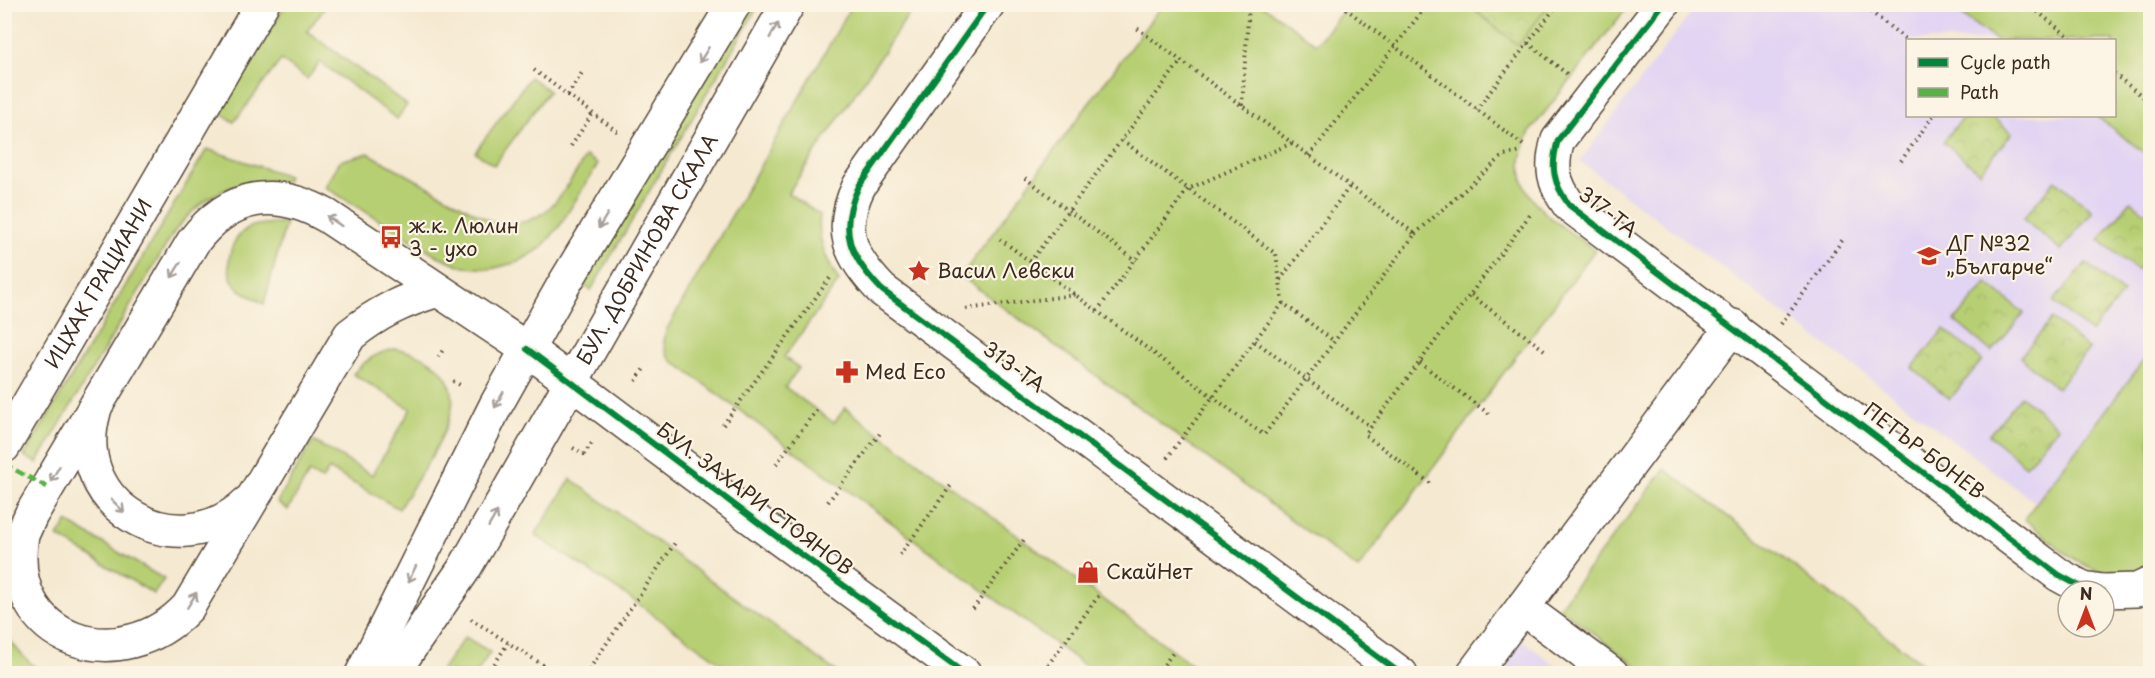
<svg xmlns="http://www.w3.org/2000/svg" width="2155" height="678" viewBox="0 0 2155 678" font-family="'Playpen Sans',sans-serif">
	<defs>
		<pattern id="park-crowns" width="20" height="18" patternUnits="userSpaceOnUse" patternTransform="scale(1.5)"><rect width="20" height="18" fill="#b7cf73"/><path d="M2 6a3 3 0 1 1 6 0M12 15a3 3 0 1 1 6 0" fill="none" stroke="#9eb263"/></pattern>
	</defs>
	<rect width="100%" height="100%" fill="#fcf5e5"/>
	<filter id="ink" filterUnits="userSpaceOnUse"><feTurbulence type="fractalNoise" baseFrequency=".0167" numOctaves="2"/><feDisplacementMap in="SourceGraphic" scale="12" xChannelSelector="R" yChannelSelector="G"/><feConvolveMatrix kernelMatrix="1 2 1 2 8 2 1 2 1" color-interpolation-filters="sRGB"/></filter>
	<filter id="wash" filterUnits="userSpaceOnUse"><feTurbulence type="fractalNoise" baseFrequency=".008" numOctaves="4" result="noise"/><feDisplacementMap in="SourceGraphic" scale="24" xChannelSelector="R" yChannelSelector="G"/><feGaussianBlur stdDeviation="1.35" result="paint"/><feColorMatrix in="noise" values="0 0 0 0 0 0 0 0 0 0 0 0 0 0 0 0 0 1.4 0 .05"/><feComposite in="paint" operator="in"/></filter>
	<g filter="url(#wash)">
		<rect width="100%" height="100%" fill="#f5e9d1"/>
		<!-- built -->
		<g fill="#e2d4f3">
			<path d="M1697,5H1948L1996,40H1908V116H2096L2150,157V352L2036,503L1580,161Z"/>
			<path d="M1520,639L1566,673H1494Z"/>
		</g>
		<!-- grass -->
		<g fill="#b7cf73" stroke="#797c48" stroke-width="1.5">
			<path d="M285,5H327L307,31L407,105L397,119L320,62L307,79L281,60L234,122L220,113Z"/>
			<path d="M750,5H759L591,290L577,282Z"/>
			<path d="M852,5H915L788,193L820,215C817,240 826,260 839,281L784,357L799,368L785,387L834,423L845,408L1203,673H1095L670,359C663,349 662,340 667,329Z"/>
			<path d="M1162,5H1262L1316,44L1348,5H1629L1531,130C1498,192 1551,218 1595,250L1358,569L961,276Z"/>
			<path d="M1948,5H2149L2150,157L2096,116H2114V40H1996Z"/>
			<path d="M530,77L549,91L494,165L475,152Z"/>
			<path d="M207,149L288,176L286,181C235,179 205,192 174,232L37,463L24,456Z"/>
			<path d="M368,153L490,221C545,234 561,195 586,156L598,164L559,227L540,249L518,262L491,269L464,267L438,256L325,187L340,161Z"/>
			<path d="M286,222L264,304C256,299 242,293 236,286C221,268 231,233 253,226C263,223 275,223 286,222Z"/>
			<path d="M394,349C428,352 462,377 450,416C440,448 416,480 399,509L329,469L322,480L309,473L288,510L277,502L313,441L372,475L411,409L353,374C366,360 376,353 394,349Z"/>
			<path d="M2150,352V564C2095,591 2066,551 2024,519Z"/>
			<path d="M1665,469L1935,673H1646L1559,607Z"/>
			<path d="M571,479L838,673H735L623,593L535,535Z"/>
			<path d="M67,522L164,579L154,594L58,537Z"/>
			<path d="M5,631C15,649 27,663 45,673H5Z"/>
			<path d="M465,637L490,652L477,673H439Z"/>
		</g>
		<!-- park -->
		<g fill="url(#park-crowns)" stroke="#797c48" stroke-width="1.5">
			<path d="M1483,4H1549V5L1518,45L1477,12Z"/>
			<path d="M1964,116H1991L2012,133L1980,172L1943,142Z"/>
			<path d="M2055,180L2093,211L2061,250L2023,219Z"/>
			<path d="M2131,201L2150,216V253L2137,270L2099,240Z"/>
			<path d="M2086,263L2123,293L2091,332L2053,302Z"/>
			<path d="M1987,283L2024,313L1992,352L1955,321Z"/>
			<path d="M2052,319L2089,349L2057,388L2020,357Z"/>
			<path d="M1944,329L1982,360L1950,399L1912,368Z"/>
			<path d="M2021,396L2058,427L2026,466L1989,435Z"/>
		</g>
	</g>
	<g filter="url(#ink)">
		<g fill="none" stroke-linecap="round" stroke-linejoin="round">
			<!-- minor casing -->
			<g stroke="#574739" stroke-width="36">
				<g id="minor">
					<path d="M988,4L859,186C837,231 850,257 882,290L1401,674"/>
					<path d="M1663,4L1558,140C1550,167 1553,183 1569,205L2059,575L2083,588L2102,591"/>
					<path d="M438,290C402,301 379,312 350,335L188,607C122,678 3,644 22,535L31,515L193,242C230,193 275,187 327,216L527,349L776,536L965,674"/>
					<path d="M94,412C67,506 177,569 247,503"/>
					<path id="s1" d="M4,446L262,4"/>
					<path d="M2104,591L2137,590L2150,584"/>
					<path d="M1523,608L1612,674"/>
					<path d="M1473,674L1733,326"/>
				</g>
			</g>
			<!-- major casing -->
			<g stroke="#574739" stroke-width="36">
				<g id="major">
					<path d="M362,674L496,405L563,286L734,4"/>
					<path id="s2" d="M392,674L464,569L788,4"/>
				</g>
			</g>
			<!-- path -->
			<g stroke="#574739" stroke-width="4" stroke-dasharray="1.5 4.5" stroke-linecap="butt">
				<path d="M1861,4L1908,41"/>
				<path d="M2028,4L2073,40"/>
				<path d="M1341,5L1523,145"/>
				<path d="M1528,43L1567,74"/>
				<path d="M534,70L618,132"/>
				<path d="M2114,74L2150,102"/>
				<path d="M568,95L583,71"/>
				<path d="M1242,105L1249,4"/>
				<path d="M1476,110L1558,4"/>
				<path d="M1122,140L1276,254L1283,303L1334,341"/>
				<path d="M571,146L593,113"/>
				<path d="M1309,156L1428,4"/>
				<path d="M1901,161L1933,116"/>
				<path d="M1025,178L1136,261"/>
				<path d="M1415,234L1504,155L1521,152"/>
				<path d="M1000,239L1264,435L1415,234L1134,26"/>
				<path d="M1030,262L1181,61"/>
				<path d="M1280,280L1350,186"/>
				<path d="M1471,295L1547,352"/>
				<path d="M966,309L1075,295"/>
				<path d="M1097,311L1188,189L1292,143"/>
				<path d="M1781,324L1844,238"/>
				<path d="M1255,341L1371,427"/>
				<path d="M438,357L443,350"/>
				<path d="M1420,363L1492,416"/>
				<path d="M453,381L462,386"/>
				<path d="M636,381L645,367"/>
				<path d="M723,425L830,278"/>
				<path d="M573,448L584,454L592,443"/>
				<path d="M1167,458L1283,303"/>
				<path d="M776,464L818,408"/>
				<path d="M1430,483L1365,435L1532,212"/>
				<path d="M828,502L881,432"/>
				<path d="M900,555L952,484"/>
				<path d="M973,609L1026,537"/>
				<path d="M471,619L557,674"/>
				<path d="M1048,665L1100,594"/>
				<path d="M488,674L508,643"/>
				<path d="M586,674L675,543"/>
				<path d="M1157,674L1175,650"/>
			</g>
			<!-- minor -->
			<use href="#minor" stroke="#fff" stroke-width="33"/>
			<!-- major -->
			<use href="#major" stroke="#fff" stroke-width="33"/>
			<!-- quiet -->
			<path stroke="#57b245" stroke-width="4.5" stroke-dasharray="9 4.5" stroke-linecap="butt" d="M4,464L47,487"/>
			<!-- cycleway casing -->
			<g stroke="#fcf5e5" stroke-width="10">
				<g id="cycleway">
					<path d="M988,4L859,186C837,231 850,257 882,290L1401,674"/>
					<path d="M1663,4L1558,140C1550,167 1553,183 1569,205L2059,575L2083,588L2102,591"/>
					<path d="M527,349L776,536L965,674"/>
				</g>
			</g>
			<!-- cycleway -->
			<use href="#cycleway" stroke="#00873e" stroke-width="6"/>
		</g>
		<!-- one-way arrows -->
		<defs><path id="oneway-shaft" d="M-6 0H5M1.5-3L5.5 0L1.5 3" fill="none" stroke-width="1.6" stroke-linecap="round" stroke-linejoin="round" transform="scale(1.5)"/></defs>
		<g stroke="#a79f9a">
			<use href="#oneway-shaft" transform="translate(774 30) rotate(-61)"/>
			<use href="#oneway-shaft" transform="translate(704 55) rotate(121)"/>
			<use href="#oneway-shaft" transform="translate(334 221) rotate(-146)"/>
			<use href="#oneway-shaft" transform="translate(603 221) rotate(121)"/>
			<use href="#oneway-shaft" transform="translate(176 270) rotate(121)"/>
			<use href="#oneway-shaft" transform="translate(499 400) rotate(119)"/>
			<use href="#oneway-shaft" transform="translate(55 474) rotate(120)"/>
			<use href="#oneway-shaft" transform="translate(118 506) rotate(45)"/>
			<use href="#oneway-shaft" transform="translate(493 519) rotate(-60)"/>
			<use href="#oneway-shaft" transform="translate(412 574) rotate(116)"/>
			<use href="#oneway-shaft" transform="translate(192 600) rotate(-59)"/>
		</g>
	</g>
	<!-- icons -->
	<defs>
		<g id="bus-bare" transform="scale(1.8)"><path d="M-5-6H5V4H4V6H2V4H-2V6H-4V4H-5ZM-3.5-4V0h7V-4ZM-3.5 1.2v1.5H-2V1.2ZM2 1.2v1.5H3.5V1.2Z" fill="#c8321e" stroke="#fcf5e5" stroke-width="2.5" paint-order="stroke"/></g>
		<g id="school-bare" transform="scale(1.8)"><path d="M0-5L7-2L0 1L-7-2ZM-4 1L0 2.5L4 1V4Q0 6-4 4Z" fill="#c8321e" stroke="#fcf5e5" stroke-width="2.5" paint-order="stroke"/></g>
		<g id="sight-bare" transform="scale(1.8)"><path d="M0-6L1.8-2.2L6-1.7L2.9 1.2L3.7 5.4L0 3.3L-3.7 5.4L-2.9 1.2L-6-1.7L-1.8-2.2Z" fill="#c8321e" stroke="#fcf5e5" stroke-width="2.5" paint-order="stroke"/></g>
		<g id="pharmacy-bare" transform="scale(1.8)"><path d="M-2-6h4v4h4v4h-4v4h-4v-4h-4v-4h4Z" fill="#c8321e" stroke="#fcf5e5" stroke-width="2.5" paint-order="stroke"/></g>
		<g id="shop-bare" transform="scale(1.8)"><path d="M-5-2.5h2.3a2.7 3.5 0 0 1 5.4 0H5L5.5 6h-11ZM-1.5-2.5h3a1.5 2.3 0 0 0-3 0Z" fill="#c8321e" stroke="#fcf5e5" stroke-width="2.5" paint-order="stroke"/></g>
	</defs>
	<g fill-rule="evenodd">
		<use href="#bus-bare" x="391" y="237"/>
		<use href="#school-bare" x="1929" y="256"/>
		<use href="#sight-bare" x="919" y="271"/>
		<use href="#pharmacy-bare" x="847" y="372"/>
		<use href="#shop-bare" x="1088" y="572"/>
	</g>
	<g text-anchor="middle" stroke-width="4.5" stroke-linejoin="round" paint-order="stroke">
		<!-- street labels -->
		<g font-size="20" fill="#3b2a1e" stroke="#fcf5e5">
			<text transform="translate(1608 212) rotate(38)" y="7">317-ТА</text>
			<text dy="7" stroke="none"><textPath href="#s2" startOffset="496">БУЛ. ДОБРИНОВА СКАЛА</textPath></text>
			<text dy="7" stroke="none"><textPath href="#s1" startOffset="188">ИЦХАК ГРАЦИАНИ</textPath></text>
			<text transform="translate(1014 367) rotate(36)" y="7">313-ТА</text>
			<text transform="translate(1924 451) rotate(37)" y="7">ПЕТЪР БОНЕВ</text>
			<text transform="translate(755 499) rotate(37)" y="7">БУЛ. ЗАХАРИ СТОЯНОВ</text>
		</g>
		<!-- poi labels -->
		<g font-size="20" fill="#3b2a1e" stroke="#fcf5e5" text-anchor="start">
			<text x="409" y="233">ж.к. Люлин<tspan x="409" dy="23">3 - ухо</tspan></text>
			<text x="1947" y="251">ДГ №32<tspan x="1947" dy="23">„Българче“</tspan></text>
			<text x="937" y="278">Васил Левски</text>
			<text x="865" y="379">Med Eco</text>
			<text x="1106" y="579">СкайНет</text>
		</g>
	</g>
	<!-- margin -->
	<rect width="2155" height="678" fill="none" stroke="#fcf5e5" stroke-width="24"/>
	<!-- legend -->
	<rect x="1906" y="39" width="210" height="78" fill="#fcf5e5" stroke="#afa495" stroke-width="1.5"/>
	<rect x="1918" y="58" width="30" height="9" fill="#00873e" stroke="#afa495" stroke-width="1.5"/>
	<text x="1960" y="69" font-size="18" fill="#3b2a1e">Cycle path</text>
	<rect x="1918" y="88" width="30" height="9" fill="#57b245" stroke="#afa495" stroke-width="1.5"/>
	<text x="1960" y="99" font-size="18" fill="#3b2a1e">Path</text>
	<!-- north arrow -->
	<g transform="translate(2086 609)"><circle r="28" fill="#fcf5e5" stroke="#afa495" stroke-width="1.5"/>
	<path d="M0-4.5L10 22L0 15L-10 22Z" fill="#c8321e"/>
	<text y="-9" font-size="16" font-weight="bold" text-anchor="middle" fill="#3b2a1e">N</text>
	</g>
</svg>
